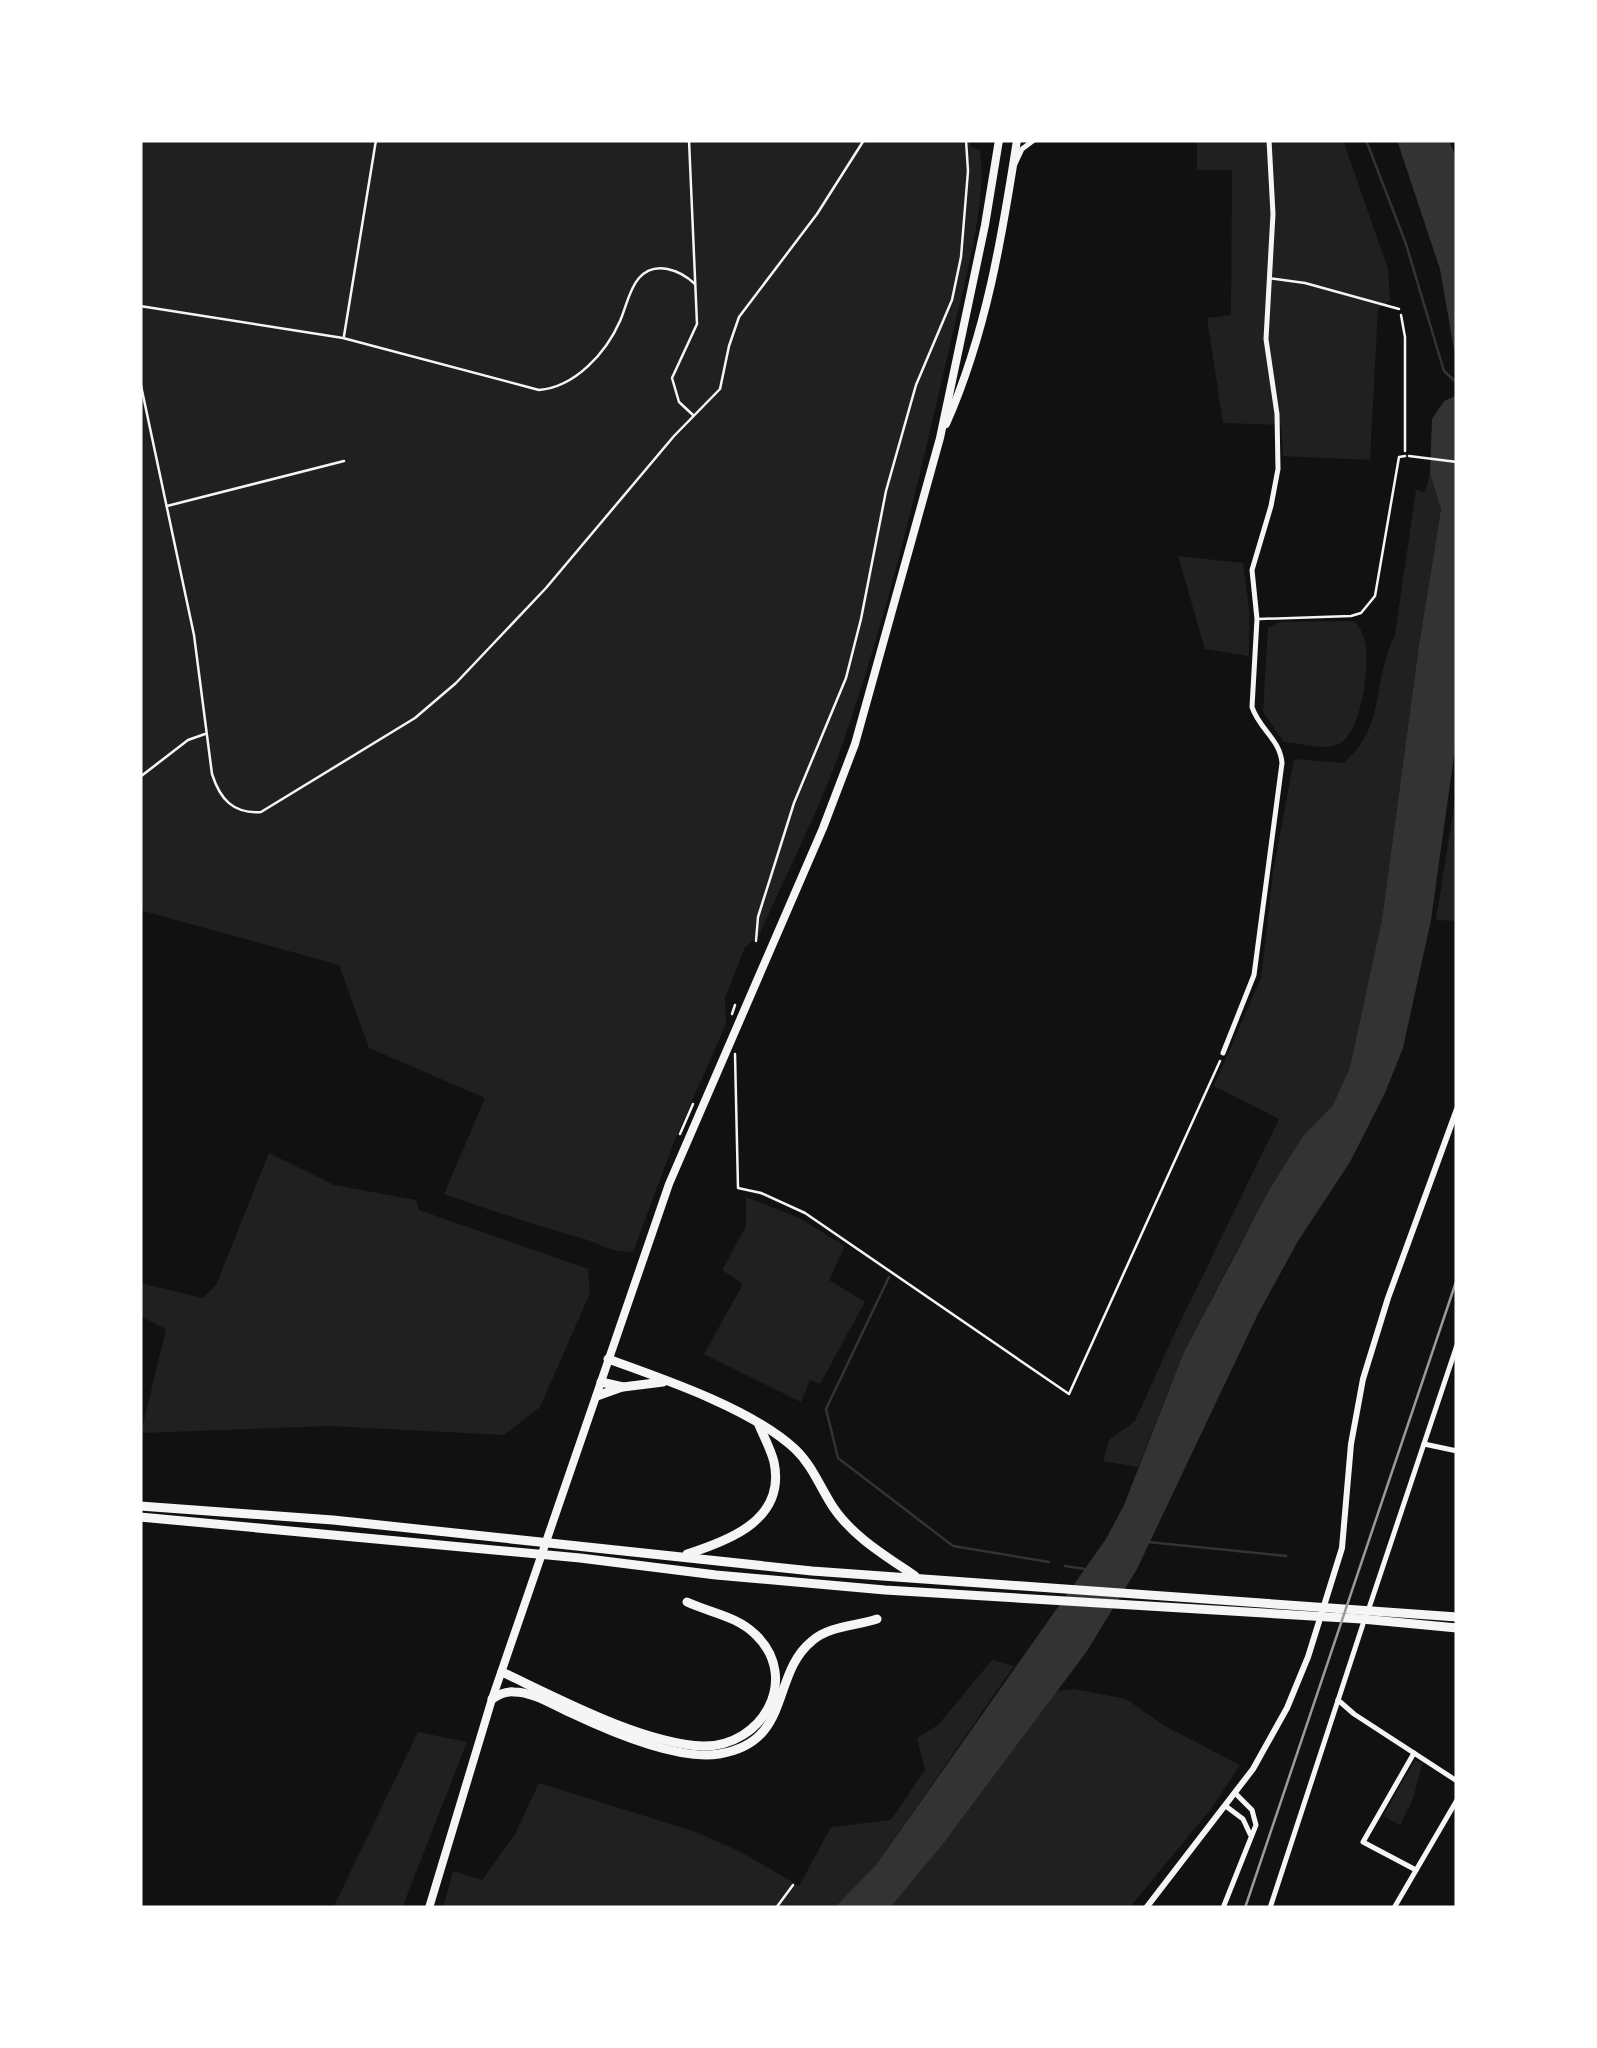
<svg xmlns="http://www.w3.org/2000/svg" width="1597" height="2048" viewBox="0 0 1597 2048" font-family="Roboto,sans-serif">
	<rect width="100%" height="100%" fill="#111"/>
	<!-- green -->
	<g fill="#202020">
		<path d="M140,140H970V146L980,151C988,202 962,292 950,345C918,484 885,627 836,762C814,821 784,878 759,936L745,947L725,998L726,1024L674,1142L633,1252C605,1251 605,1245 581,1238C535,1225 489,1210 444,1194L485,1098L369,1048L339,965L140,910Z"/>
		<path d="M1197,140H1343L1388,269L1390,301L1378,309L1370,460L1283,456L1281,425L1223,423L1207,318L1231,315L1232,170H1197Z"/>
		<path d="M1430,474L1441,509L1419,645L1382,919L1350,1067L1333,1105L1303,1136L1240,1244L1183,1354L1138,1467L1103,1461L1109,1440L1135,1421L1171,1341L1279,1119L1214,1086L1261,978L1273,873L1294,759L1343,763C1387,728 1371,682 1395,635L1416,490L1425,492Z"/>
		<path d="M1178,556L1243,563L1249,609V656L1205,649Z"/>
		<path d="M1354,621C1360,628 1363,633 1365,642C1370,665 1362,733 1339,744C1324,751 1300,743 1284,742L1263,712L1268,628L1280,622Z"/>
		<path d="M1457,788V921L1436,920Z"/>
		<path d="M269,1153L334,1185L416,1200L419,1210L588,1269L590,1293L540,1407L504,1435L328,1426L141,1433L166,1329L140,1316V1283L203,1298L216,1285Z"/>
		<path d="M746,1197L799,1218L845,1246L829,1280L865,1302L820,1384L810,1380L801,1402L704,1354L743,1284L722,1270L746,1226Z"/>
		<path d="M992,1660L1014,1666L876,1865L834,1908H443L453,1871L482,1880L514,1836L539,1783L696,1832L741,1852L799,1886L831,1827L891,1820L925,1770L917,1738L938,1725Z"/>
		<path d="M1074,1689L1126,1699L1165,1726L1240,1765L1211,1809L1129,1908H890L943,1844L1057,1691Z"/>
		<path d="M418,1732L467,1742L402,1908H333Z"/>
		<path d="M1415,1760L1422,1764L1413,1799L1400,1825L1383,1816Z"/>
	</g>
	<!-- water -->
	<g fill="#333">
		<path d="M1397,140H1449L1457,160V367L1440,269Z"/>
		<path d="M1457,395V734L1431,920L1403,1048L1385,1093L1350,1162L1298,1241L1258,1314L1137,1569L1087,1651L943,1844L890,1908H834L876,1865L1106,1539L1124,1505L1183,1354L1268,1192L1303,1136L1333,1105L1350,1067L1382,919L1419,645L1441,509L1430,474L1432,419L1444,401Z"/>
	</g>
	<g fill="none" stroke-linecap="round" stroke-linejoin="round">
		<!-- stream -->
		<g stroke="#333" stroke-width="2.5">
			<path d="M1366,140L1406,244L1444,371L1457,383"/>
			<path d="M889,1277L826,1409L838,1458L953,1546L1049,1562"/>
			<path d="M1148,1542L1286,1556"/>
			<path d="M1065,1566L1085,1569"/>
		</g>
		<!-- path -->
		<g stroke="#f5f5f5" stroke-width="2.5">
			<path d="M689,140L697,324L672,378L679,402L693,415"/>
			<path d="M140,306L343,338L539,390C575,387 606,353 620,321C626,308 629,289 639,278C655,260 680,270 695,284"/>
			<path d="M1401,315L1405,337V451"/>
			<path d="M344,336L376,140"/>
			<path d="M140,381L194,635L212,774C220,799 233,814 261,812L415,718L456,683L546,588L674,436L720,389L729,346L739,317L817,214L864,140"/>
			<path d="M1409,456L1457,462"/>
			<path d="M167,506L344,461"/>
			<path d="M140,777L188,740L205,734"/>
			<path d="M756,941L758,917L794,803L846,678L861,619L886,491L916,385L952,300L961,257L968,171L966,140"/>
			<path d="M732,1014L735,1005"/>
			<path d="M735,1054L738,1188L761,1193L805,1213L1069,1394L1220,1061"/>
			<path d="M680,1134L693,1104"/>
			<path d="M776,1908L793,1885"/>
		</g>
		<!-- service -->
		<g stroke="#f5f5f5" stroke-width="2.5">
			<path d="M1269,278L1305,283L1399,309"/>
			<path d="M1259,619L1351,616L1361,613L1375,596L1399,457L1405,456"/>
		</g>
		<!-- minor -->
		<g stroke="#f5f5f5" stroke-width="5">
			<path d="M1015,164L1022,149L1034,140"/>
			<path d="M1223,1053L1254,975L1282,763C1280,739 1259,729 1252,707L1257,619L1252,570L1271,506L1278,469L1277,414L1266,339L1273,214L1269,140"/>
			<path d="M1424,1444L1457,1451"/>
			<path d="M1368,1611L1457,1345"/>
			<path d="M1338,1700L1354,1714L1457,1781"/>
			<path d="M1414,1753L1363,1842L1416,1870"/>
			<path d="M1227,1807L1243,1819L1250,1834"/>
			<path d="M1223,1908L1256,1825L1252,1810L1236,1794"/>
			<path d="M1270,1908L1364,1621"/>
			<path d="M1394,1908L1457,1800"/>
		</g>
		<!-- tertiary -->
		<path stroke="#f5f5f5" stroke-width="6" d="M1146,1908L1253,1769L1287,1708L1308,1657L1342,1548L1351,1444L1363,1379L1388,1298L1457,1109"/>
		<!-- primary -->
		<g stroke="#f5f5f5" stroke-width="8">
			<path d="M946,424C986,334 1002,237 1017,140"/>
			<path d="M429,1908L492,1699L669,1184L823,828L855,744L940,438L985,225L999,140"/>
		</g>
		<!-- motorway -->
		<g stroke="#f5f5f5" stroke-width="9">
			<path d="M608,1359C664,1379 752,1409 795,1449C812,1465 820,1487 833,1507C853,1537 886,1556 915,1576"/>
			<path d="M601,1382L623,1387L663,1382"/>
			<path d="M597,1396L622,1387"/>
			<path d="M140,1506L333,1520L812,1571L1457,1617"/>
			<path d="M140,1517L580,1558L716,1575L885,1590L1362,1619L1457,1628"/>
			<path d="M687,1554C731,1540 786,1519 774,1462C771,1450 764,1437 759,1425"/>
			<path d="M502,1672C557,1698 643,1744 703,1746C762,1747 801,1679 756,1635C737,1616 711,1613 687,1602"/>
			<path d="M492,1699C499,1694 505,1691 514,1692C533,1692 553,1705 571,1713C609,1731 677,1761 719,1754C793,1742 770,1675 812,1641C829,1626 856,1626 877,1619"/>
		</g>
		<!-- rail -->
		<path stroke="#9a9a9a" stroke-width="2.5" d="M1245,1908L1457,1279"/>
	</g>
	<!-- border -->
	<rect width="1597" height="2048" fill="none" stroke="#ffffff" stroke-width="285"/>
</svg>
